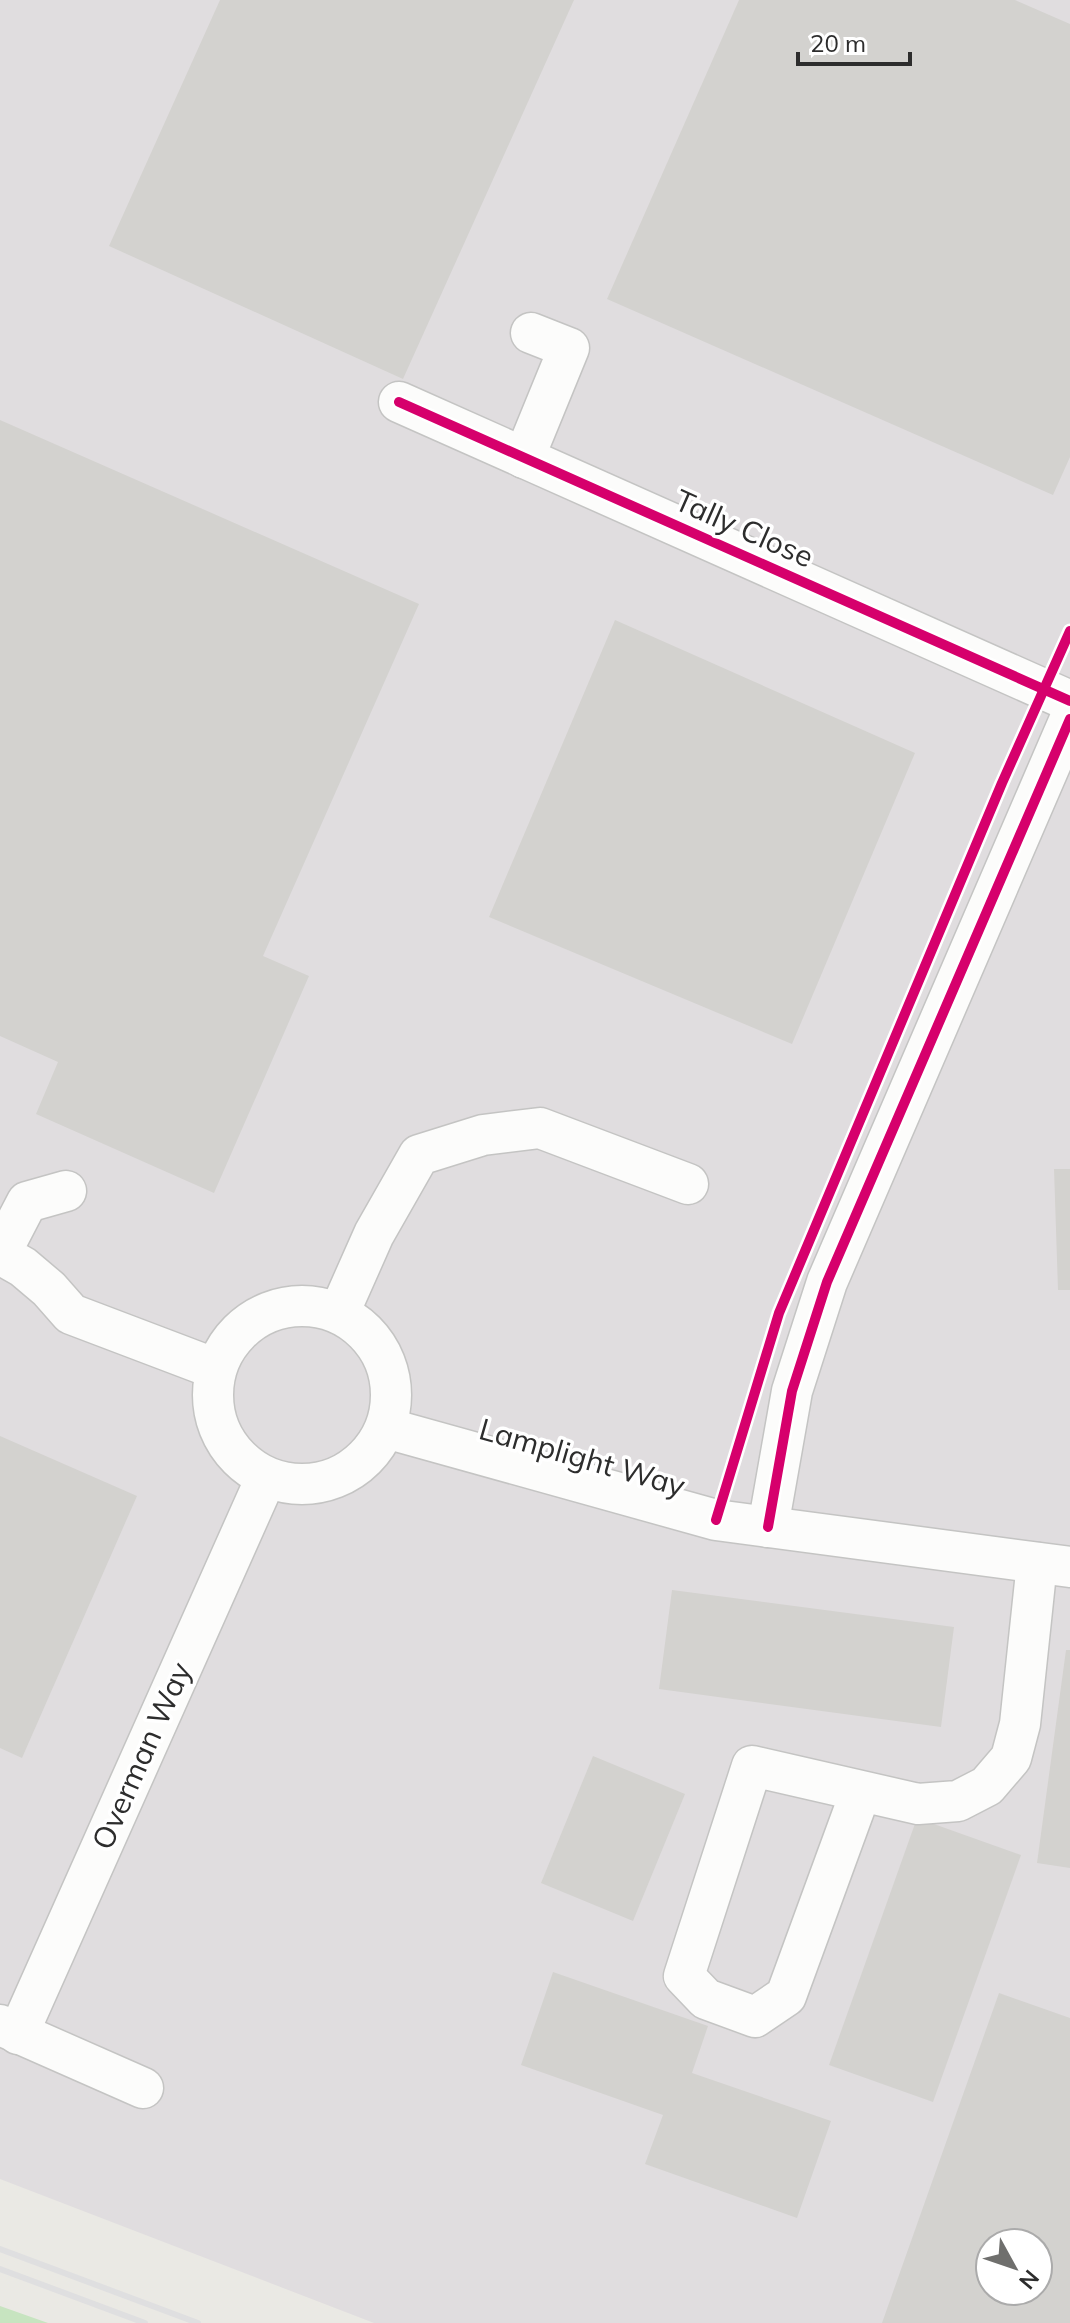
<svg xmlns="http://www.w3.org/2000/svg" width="1070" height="2323" viewBox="0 0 1070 2323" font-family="Mulish,sans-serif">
	<rect width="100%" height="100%" fill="#eae9e4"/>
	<!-- industrial -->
	<path fill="#e0dddf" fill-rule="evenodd" d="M0,0H1070V2323H374L0,2179ZM990,2243H1038V2291H990Z"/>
	<!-- green -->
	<path fill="#c7e4c0" d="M0,2306L48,2323H0Z"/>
	<!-- building -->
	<g fill="#d3d2cf" fill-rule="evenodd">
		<path d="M220,0H574L403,379L109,246Z"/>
		<path d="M739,0H1015L1070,24V457L1053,495L607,299Z"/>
		<path d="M0,420L419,604L263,956L309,976L214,1193L36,1114L58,1062L0,1036Z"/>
		<path d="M615,620L915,753L792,1044L489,917Z"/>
		<path d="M1054,1169H1070V1290H1058Z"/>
		<path d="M0,1436L137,1496L22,1758L0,1748Z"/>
		<path d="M672,1590L954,1627L941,1727L659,1689Z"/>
		<path d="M1066,1650H1070V1868L1037,1863Z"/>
		<path d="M593,1756L685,1794L633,1921L541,1883Z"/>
		<path d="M917,1818L1021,1855L933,2102L829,2065Z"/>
		<path d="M553,1972L708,2026L692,2073L831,2121L797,2218L645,2164L663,2115L521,2065Z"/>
		<path d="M999,1993L1070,2018V2323H882ZM990,2243H1038V2291H990Z"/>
	</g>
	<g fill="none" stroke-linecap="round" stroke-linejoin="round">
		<!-- minor casing -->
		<g stroke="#c4c4c3" stroke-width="43">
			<g id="minor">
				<path d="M399,402L1070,701"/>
				<path d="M524,458L569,348L531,333"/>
				<path d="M66,1191L27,1202L0,1254L23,1267L49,1289L71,1314L216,1369"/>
				<circle cx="302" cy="1395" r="89"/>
				<path d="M339,1313L374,1234L419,1155L483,1135L540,1128L688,1184"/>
				<path d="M386,1428L716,1520L1070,1567"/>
				<path d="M768,1527L792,1391L827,1282L1070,719"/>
				<path d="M861,1791L786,1996L755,2017L706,1999L684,1976L752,1766L918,1804L958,1801L987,1786L1011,1758L1020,1724L1037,1563"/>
				<path d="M0,2025L143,2088"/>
				<path d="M18,2034L266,1478"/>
			</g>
		</g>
		<!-- minor -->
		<use href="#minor" stroke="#fcfcfb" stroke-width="40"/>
		<!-- rail -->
		<g stroke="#dfdfe0" stroke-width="6">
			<path d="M0,2249L198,2323"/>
			<path d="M0,2269L145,2323"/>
		</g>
		<!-- cycleway casing -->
		<g stroke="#fff" stroke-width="15">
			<g id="cycleway">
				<path d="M399,402L1070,701"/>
				<path d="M716,1520L779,1313L1002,783L1070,631"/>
				<path d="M768,1527L792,1391L827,1282L1070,719"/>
			</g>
		</g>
		<!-- cycleway -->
		<use href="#cycleway" stroke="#d6006c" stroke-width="10"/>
	</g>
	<g text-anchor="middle" stroke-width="7" stroke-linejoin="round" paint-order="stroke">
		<!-- street labels -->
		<g font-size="30" fill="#2d2d2d" stroke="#fff">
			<text transform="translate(744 529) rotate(24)" y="10">Tally Close</text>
			<text transform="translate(582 1458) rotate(16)" y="10">Lamplight Way</text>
			<text transform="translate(142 1756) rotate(-66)" y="10">Overman Way</text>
		</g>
	</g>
	<!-- north arrow -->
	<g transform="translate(1014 2267) rotate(130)"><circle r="38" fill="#ffffff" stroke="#ababab" stroke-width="2"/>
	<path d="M0-6L14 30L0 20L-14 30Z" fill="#6f6f6d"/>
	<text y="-12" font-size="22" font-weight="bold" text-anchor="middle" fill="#2d2d2d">N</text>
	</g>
	<!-- scale -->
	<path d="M798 52v12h112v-12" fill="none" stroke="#2d2d2d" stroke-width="4"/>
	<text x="810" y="52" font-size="24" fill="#2d2d2d" stroke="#ffffff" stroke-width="6" paint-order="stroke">20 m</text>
</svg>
